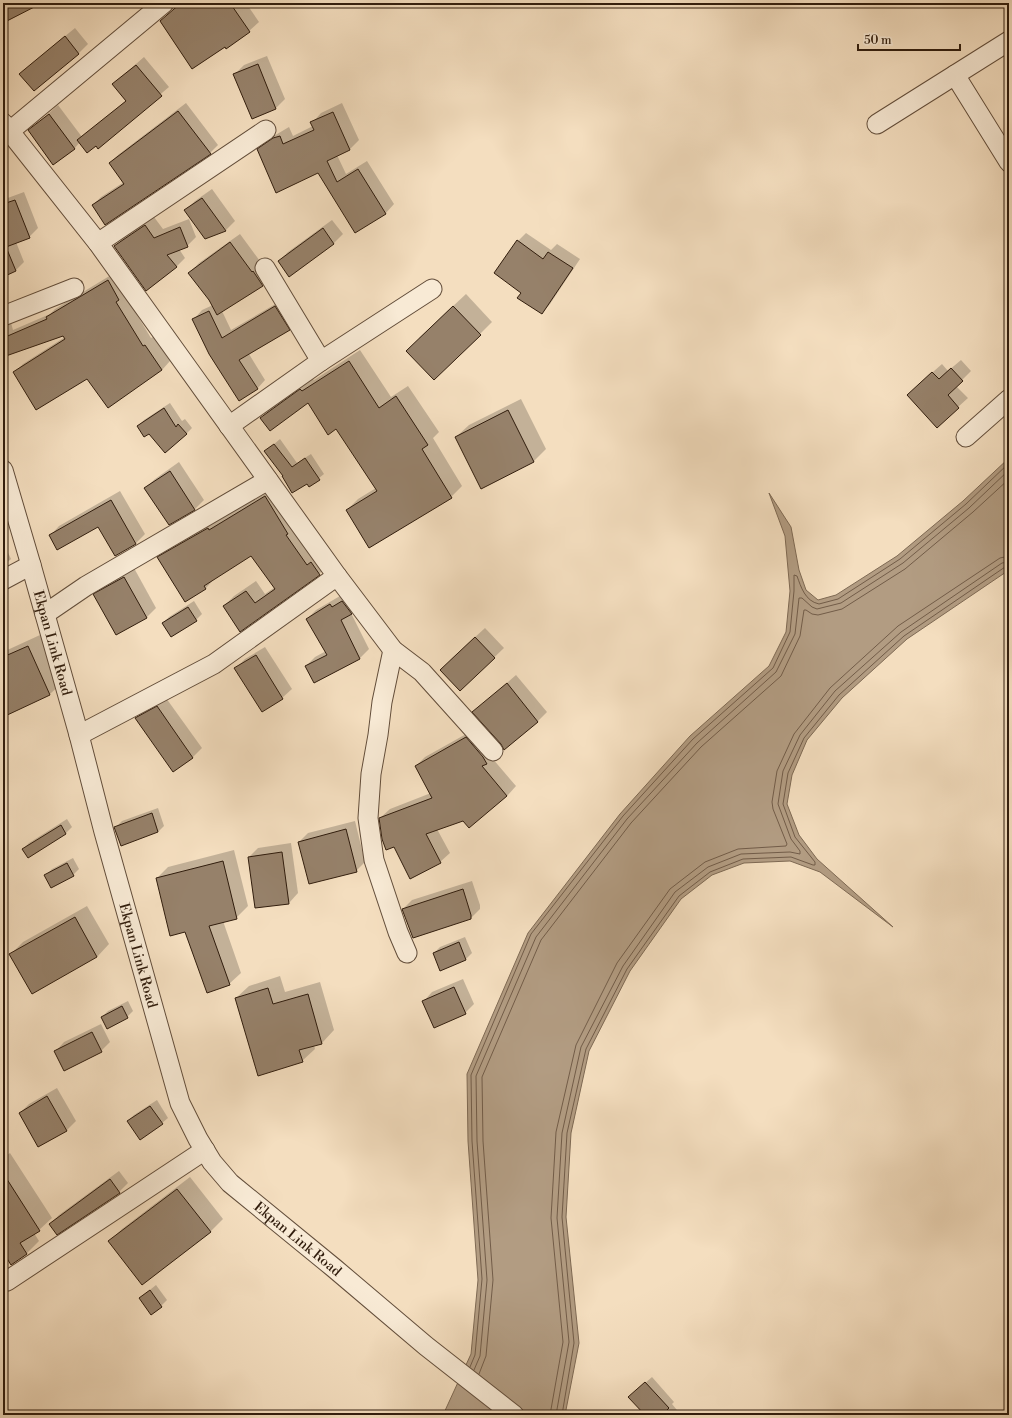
<svg xmlns="http://www.w3.org/2000/svg" width="1012" height="1418" viewBox="0 0 1012 1418" font-family="'Libre Bodoni',serif">
	<rect width="100%" height="100%" fill="#f4debf"/>
	<filter id="stains"><feTurbulence type="fractalNoise" baseFrequency=".005" numOctaves="4"/><feColorMatrix values="0 0 0 0 .2 0 0 0 0 .09 0 0 0 0 .02 0 0 0 .5 -.17"/></filter>
	<radialGradient id="worn" r=".72"><stop offset=".6" stop-color="#630" stop-opacity="0"/><stop offset="1" stop-color="#630" stop-opacity=".3"/></radialGradient>
	<!-- water -->
	<path fill="#b29c82" stroke="#7e6953" d="M1009,458V570L907,639L842,698L807,740L792,775L787,804L799,835L817,859L893,927L820,872L790,861L744,863L712,875L681,899L630,971L589,1051L571,1133L566,1217L579,1343L565,1415H443L471,1354L478,1280L468,1141L467,1074L528,933L620,814L690,736L769,666L786,632L790,591L785,536L769,493L791,527L799,570L806,590L818,600L836,595L897,556L963,501Z"/>
	<!-- shadow -->
	<g fill="#0003">
		<path d="M11,3H36L4,22L5,30L3,33V7Z"/>
		<path d="M180,3H246L259,22L249,31L225,45L161,21Z"/>
		<path d="M265,3H279L267,8Z"/>
		<path d="M75,28L88,44L79,53L34,90L21,74L30,65Z"/>
		<path d="M267,56L285,99L276,108L252,118L234,75L244,65Z"/>
		<path d="M144,57L169,87L98,147L96,145L80,142L74,149L29,131L58,105L82,137L127,100L113,84Z"/>
		<path d="M3,60L8,70L3,75Z"/>
		<path d="M186,103L218,145L210,153L93,205L101,197L124,182L110,163L118,155Z"/>
		<path d="M342,103L359,140L350,149L337,155L346,174L367,161L394,204L385,214L318,172L258,150L267,140L289,127L293,136L313,126L312,123L321,113Z"/>
		<path d="M212,189L235,221L226,230L206,238L186,210L195,201Z"/>
		<path d="M24,192L38,228L29,237L16,242L24,262L16,270L3,276V193L5,199Z"/>
		<path d="M154,217L163,229L189,219L196,237L187,246L179,249L185,258L176,267L115,246L124,237Z"/>
		<path d="M332,220L343,234L334,243L290,276L279,261L288,252Z"/>
		<path d="M526,233L551,250L557,244L580,259L550,304L542,313L522,292L518,241Z"/>
		<path d="M240,234L271,276L262,285L222,311L231,330L284,299L298,321L289,329L249,354L265,380L257,389L194,319L202,310L213,305L189,273L199,263Z"/>
		<path d="M116,272L124,293L151,338L153,337L170,361L162,370L88,378L14,373L23,364L65,337L64,335L3,356V321L10,319L13,330L50,314L55,309Z"/>
		<path d="M466,294L492,322L480,334L419,338Z"/>
		<path d="M360,350L391,397L408,386L439,432L433,438L462,486L451,497L347,510L358,499L376,488L337,428L308,402L261,418L272,407L312,378L314,380Z"/>
		<path d="M961,360L971,371L956,386L968,398L937,426L917,386L942,364L948,371Z"/>
		<path d="M521,399L546,449L534,461L481,487L456,437L469,425Z"/>
		<path d="M170,403L182,421L185,419L192,428L186,434L149,433L138,426L144,420Z"/>
		<path d="M280,439L297,463L311,454L324,474L309,486L307,483L284,475L266,451Z"/>
		<path d="M179,462L204,500L195,509L169,524L145,488L155,479Z"/>
		<path d="M275,487L329,564L319,574L241,630L224,606L234,596L256,581L265,594L275,587L252,555L216,577L206,588L186,600L159,557L169,547L218,518L219,520Z"/>
		<path d="M120,491L145,534L136,543L115,555L98,526L50,536L59,526Z"/>
		<path d="M3,542L11,559L3,566Z"/>
		<path d="M134,568L156,608L147,617L117,634L95,595L104,585Z"/>
		<path d="M352,593L360,604L351,613L369,649L360,658L314,681L306,666L315,657L326,651L307,619L316,610L340,596L342,599Z"/>
		<path d="M194,601L202,614L196,620L163,623L169,617Z"/>
		<path d="M485,628L504,648L460,690L450,660Z"/>
		<path d="M40,635L62,683L50,694L3,716V652Z"/>
		<path d="M265,647L292,689L282,698L236,668L245,659Z"/>
		<path d="M516,675L547,712L538,721L504,748L502,743L474,712Z"/>
		<path d="M166,698L202,748L193,757L173,770L136,718L145,709Z"/>
		<path d="M475,729L492,758L516,786L507,796L464,819L437,829L450,853L440,862L410,877L380,818L390,809L431,793L416,766L425,757Z"/>
		<path d="M158,808L164,826L158,832L116,827L122,821Z"/>
		<path d="M67,819L72,827L66,833L28,857L23,849L29,843Z"/>
		<path d="M355,821L365,862L356,871L299,842L308,833Z"/>
		<path d="M291,843L298,893L289,903L249,857L258,848Z"/>
		<path d="M234,850L248,906L236,918L223,921L241,973L229,984L186,931L157,878L168,867Z"/>
		<path d="M73,858L79,869L73,875H46L52,869Z"/>
		<path d="M472,881L480,905V909L471,918L403,909L412,900Z"/>
		<path d="M87,906L109,944L97,957L11,954L23,942Z"/>
		<path d="M465,937L472,953L466,959L441,969L434,953L440,947Z"/>
		<path d="M280,976L285,992L320,982L334,1030L322,1043L314,1045L315,1049L302,1061L236,998L249,986Z"/>
		<path d="M463,979L474,1004L465,1013L423,1002L432,992Z"/>
		<path d="M128,1001L133,1011L127,1017H102L108,1011Z"/>
		<path d="M101,1024L110,1042L101,1051L55,1052L64,1042Z"/>
		<path d="M57,1088L76,1121L67,1130L39,1146L20,1113L29,1104Z"/>
		<path d="M157,1100L168,1118L162,1123L128,1121L134,1115Z"/>
		<path d="M10,1153L52,1218L39,1230L34,1233L39,1241L26,1254L3,1250V1158Z"/>
		<path d="M119,1171L128,1183L119,1192L50,1224L59,1215Z"/>
		<path d="M190,1177L223,1219L210,1232L110,1241L122,1229Z"/>
		<path d="M156,1285L167,1300L161,1306L140,1298Z"/>
		<path d="M652,1377L674,1402L672,1404L681,1415H646L636,1391Z"/>
	</g>
	<g fill="none" stroke-linecap="round" stroke-linejoin="round">
		<!-- shore -->
		<g stroke="#725c48" stroke-width="1">
			<path d="M470,1367L475,1355L482,1279L472,1141L471,1075L531,934L623,816L693,739L773,668L790,632L794,591V575L797,576C801,587 805,601 819,604L838,599L900,559L966,504L1009,463"/>
			<path d="M474,1370L480,1356L487,1280L477,1141L476,1076L536,937L627,819L697,743L776,672L795,634L799,598H802L812,607L817,609L841,603L903,563L969,508L1009,470"/>
			<path d="M479,1374L486,1356L493,1280L483,1141L482,1077L541,940L631,823L701,747L781,676L800,636L804,610H806L812,614L818,615L842,609L905,569L973,512L1009,479"/>
			<path d="M550,1415L563,1342L551,1218L556,1132L576,1045L617,963L670,889L705,862L738,849L786,846L787,844L773,809L772,802L777,771L794,734L830,688L898,626L1000,558L1009,556"/>
			<path d="M556,1415L569,1342L557,1218L562,1133L581,1047L623,966L675,892L708,867L741,854L790,852L800,854V851L791,839L778,804L783,771L800,735L835,691L901,632L1002,563L1009,562"/>
			<path d="M562,1415L574,1343L562,1217L567,1133L586,1049L627,969L679,896L710,872L743,859L791,857L813,865H815V862L795,837L783,804L788,773L804,738L839,695L904,636L1005,567H1009"/>
		</g>
	</g>
	<!-- building -->
	<g fill="#96816a" stroke="#311d0d">
		<path d="M15,3H42L3,23V9Z"/>
		<path d="M181,3H230L250,32L226,49L225,47L192,69L160,21Z"/>
		<path d="M65,36L79,54L34,91L19,74Z"/>
		<path d="M258,64L276,109L252,119L233,74Z"/>
		<path d="M136,65L162,96L98,149L96,146L87,153L77,140L126,101L112,84Z"/>
		<path d="M178,111L211,154L105,225L92,205L124,184L109,163Z"/>
		<path d="M333,112L350,150L327,161L337,182L358,169L386,214L355,233L318,173L276,193L257,149L273,138L280,136L283,144L314,130L310,122Z"/>
		<path d="M49,114L75,149L53,165L28,130Z"/>
		<path d="M202,198L226,231L205,239L184,210Z"/>
		<path d="M15,200L30,238L6,247L16,271L3,277V204Z"/>
		<path d="M145,225L154,238L180,227L188,247L167,255L177,267L146,291L114,246Z"/>
		<path d="M323,228L334,244L289,277L278,261Z"/>
		<path d="M517,240L543,259L548,252L573,268L542,314L517,298L521,293L494,273Z"/>
		<path d="M230,242L252,272L253,271L263,286L217,315L209,300L188,273Z"/>
		<path d="M108,280L119,300L116,302L143,346L145,345L162,370L108,408L87,379L36,410L13,372L65,339L63,336L3,357V338L47,319L46,317Z"/>
		<path d="M275,306L290,330L239,360L258,389L239,401L209,354L192,319L209,311L222,338Z"/>
		<path d="M453,306L481,335L434,380L406,351Z"/>
		<path d="M349,361L379,408L396,396L428,445L422,449L452,498L369,548L346,510L377,491L336,429L328,435L308,403L270,431L260,418L300,389L302,391Z"/>
		<path d="M951,368L963,381L948,395L959,408L937,428L907,395L932,372L939,379Z"/>
		<path d="M164,408L176,427L178,424L187,434L165,453L149,434L144,437L137,426Z"/>
		<path d="M508,410L534,462L481,489L455,437Z"/>
		<path d="M274,444L292,467L305,458L320,480L309,487L307,484L292,493L282,476H283L264,451Z"/>
		<path d="M170,471L195,510L169,525L144,488Z"/>
		<path d="M265,496L288,534L286,535L307,565L311,562L320,575L240,632L223,606L246,591L255,603L275,589L251,556L204,586L206,589L185,602L157,557L208,528L209,530Z"/>
		<path d="M111,500L136,544L115,556L98,527L57,550L49,535Z"/>
		<path d="M124,577L147,618L116,635L93,594Z"/>
		<path d="M342,601L352,614L341,620L360,659L314,683L305,666L327,655L306,619L330,604L332,607Z"/>
		<path d="M188,607L197,621L171,637L162,623Z"/>
		<path d="M475,637L495,658L460,691L440,670Z"/>
		<path d="M28,646L50,695L3,717V657Z"/>
		<path d="M256,655L283,699L262,712L234,668Z"/>
		<path d="M507,683L538,722L504,750L501,744L472,712Z"/>
		<path d="M157,706L193,758L173,772L135,718Z"/>
		<path d="M466,737L483,757L487,764L482,766L507,796L469,828L463,821L426,834L441,863L410,879L394,847L386,850L382,839L379,818L432,798L415,766Z"/>
		<path d="M152,813L158,832L121,846L114,827Z"/>
		<path d="M61,825L66,834L28,858L22,849Z"/>
		<path d="M346,829L357,872L309,884L298,842Z"/>
		<path d="M282,852L289,904L255,908L248,857Z"/>
		<path d="M223,861L237,919L209,926L230,985L207,993L185,932L170,936L156,878Z"/>
		<path d="M67,863L74,876L51,888L44,875Z"/>
		<path d="M463,889L471,915V919L413,938L402,909Z"/>
		<path d="M75,917L97,957L32,994L9,954Z"/>
		<path d="M459,942L466,960L440,971L433,953Z"/>
		<path d="M454,987L466,1014L434,1028L422,1001Z"/>
		<path d="M268,988L273,1004L308,994L322,1044L299,1050L303,1062L258,1076L235,998Z"/>
		<path d="M122,1006L128,1018L107,1029L101,1017Z"/>
		<path d="M92,1032L102,1052L64,1071L54,1051Z"/>
		<path d="M47,1096L67,1131L38,1147L19,1113Z"/>
		<path d="M150,1106L163,1124L140,1140L127,1121Z"/>
		<path d="M3,1173L40,1231L20,1243L27,1254L11,1265L3,1252Z"/>
		<path d="M110,1179L120,1193L57,1235L49,1224Z"/>
		<path d="M177,1189L211,1232L142,1285L108,1241Z"/>
		<path d="M150,1290L162,1307L151,1315L139,1298Z"/>
		<path d="M645,1382L669,1408L662,1415H645L628,1397Z"/>
	</g>
	<g fill="none" stroke-linecap="round" stroke-linejoin="round">
		<!-- minor casing -->
		<g stroke="#624d3a" stroke-width="21">
			<g id="minor">
				<path d="M955,75L1009,162"/>
				<path d="M3,123L98,243L337,576L393,650L422,672L493,751"/>
				<path d="M877,124L1009,41"/>
				<path d="M10,131L164,3"/>
				<path d="M98,243L266,130"/>
				<path d="M265,268L321,361"/>
				<path d="M3,316L74,288"/>
				<path d="M229,426L321,361L432,289"/>
				<path d="M966,437L1009,399"/>
				<path id="s1" d="M3,470L31,565L79,735L104,832L180,1103L198,1139L212,1162L230,1183L334,1268L426,1346L514,1415"/>
				<path d="M3,580L31,565"/>
				<path d="M45,614L86,586L268,480"/>
				<path d="M393,650L382,702L378,735L371,774L368,818L374,860L398,932L407,953"/>
				<path d="M79,735L214,664L337,576"/>
				<path d="M3,1278L7,1281L205,1150"/>
			</g>
		</g>
		<!-- minor -->
		<use href="#minor" stroke="#f8ead5" stroke-width="19"/>
	</g>
	<g text-anchor="middle" stroke-width="3.5" stroke-linejoin="round" paint-order="stroke">
		<!-- street labels -->
		<g font-size="14" fill="#311d0d" stroke="#f8ead5">
			<text dy="5" stroke="none"><textPath href="#s1" startOffset="180">Ekpan Link Road</textPath></text>
			<text dy="5" stroke="none"><textPath href="#s1" startOffset="504">Ekpan Link Road</textPath></text>
			<text dy="5" stroke="none"><textPath href="#s1" startOffset="840">Ekpan Link Road</textPath></text>
		</g>
	</g>
	<!-- margin -->
	<rect width="1012" height="1418" fill="none" stroke="#f4debf" stroke-width="16"/>
	<rect x="4" y="4" width="1004" height="1410" fill="none" stroke="#311d0d" stroke-width="2"/>
	<rect x="8" y="8" width="996" height="1402" fill="none" stroke="#311d0d"/>
	<!-- scale -->
	<path d="M858 44v6h102v-6" fill="none" stroke="#311d0d" stroke-width="2"/>
	<text x="864" y="44" font-size="12" fill="#311d0d" stroke="#f8ead5" stroke-width="3" paint-order="stroke">50 m</text>
	<rect width="100%" height="100%" filter="url(#stains)"/>
	<rect width="100%" height="100%" fill="url(#worn)"/>
</svg>
